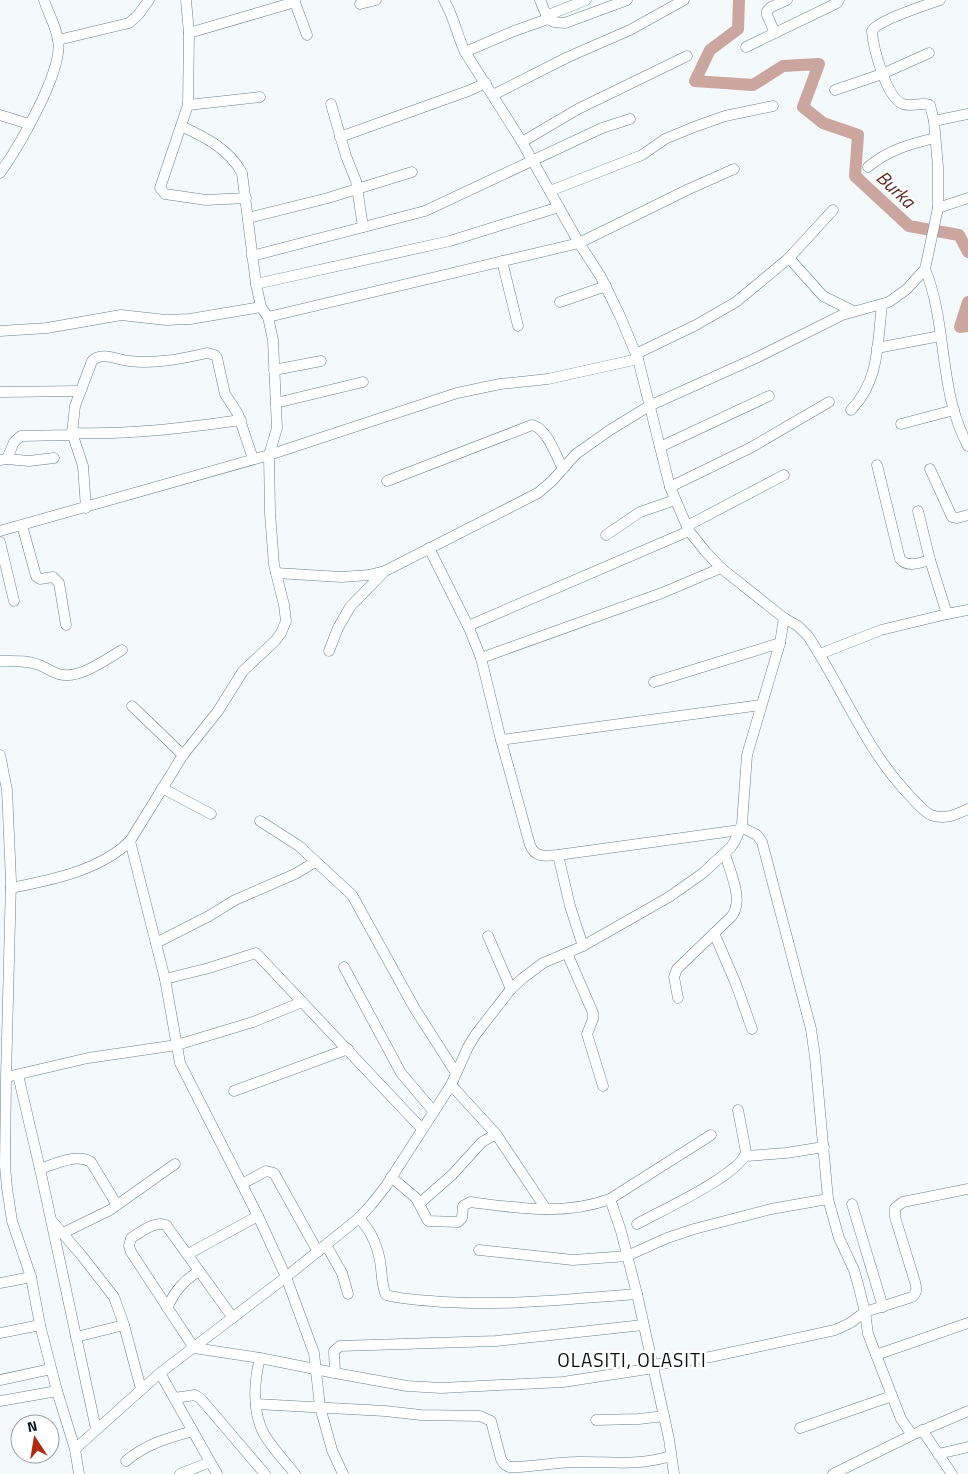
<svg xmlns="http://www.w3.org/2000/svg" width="968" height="1474" viewBox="0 0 968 1474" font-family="'Titillium Web',sans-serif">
	<rect width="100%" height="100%" fill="#f4f9fc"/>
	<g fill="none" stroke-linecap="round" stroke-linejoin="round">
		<!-- river -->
		<g stroke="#cba69e" stroke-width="12">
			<path d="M739,0L738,29L710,50L695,81L753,85L783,66L819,64L803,107L823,123L858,135L855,176L909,226L959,235L968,252"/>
			<path d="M968,302L960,327L968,326"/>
		</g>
		<!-- minor casing -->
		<g stroke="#6a818d" stroke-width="11">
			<g id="minor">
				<path d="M186,0L189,33L188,105L160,188L165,194L206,200L246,198"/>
				<path d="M294,0L307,35"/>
				<path d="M444,0C454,17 457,35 465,52L522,142L579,243L601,277L620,316L638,359L670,487L689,531L705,551L721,568L784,618L798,626L808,636C843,689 866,751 911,797C917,803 924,812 931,815C944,820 956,815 968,809"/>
				<path d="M540,0L548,19L554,22L565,23L627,0"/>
				<path d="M360,4L376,0"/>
				<path d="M546,16L586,0"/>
				<path d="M189,33L295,2"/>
				<path d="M775,33L767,15V11L771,7L787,0"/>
				<path d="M58,40L129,23L138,15L149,0"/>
				<path d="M746,47L837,3L839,0"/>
				<path d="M465,52L514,31L548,19"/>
				<path d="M835,90L882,74L929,53"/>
				<path d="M493,95L568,57L630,30L684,0"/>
				<path d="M331,104L346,156L356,181L363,227"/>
				<path d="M188,105L260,97"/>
				<path d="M0,115L29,124"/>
				<path d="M934,121L968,114"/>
				<path d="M181,126C205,137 229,149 242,173L256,284L450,241L559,207"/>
				<path d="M340,137L468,91L486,83"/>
				<path d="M522,142L578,109L687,56"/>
				<path d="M868,167C888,150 910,144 935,138"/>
				<path d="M0,173C18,148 64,70 58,40C56,26 48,13 44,0"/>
				<path d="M550,191L642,155L665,139L694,127L725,116L773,106"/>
				<path d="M938,208L968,198"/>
				<path d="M248,218L328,198L412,172"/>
				<path d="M252,256L425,211L602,128L630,119"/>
				<path d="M789,258L823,296L853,311"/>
				<path d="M502,261L518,326"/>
				<path d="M925,269C948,325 938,391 968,446"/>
				<path d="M560,302L606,286"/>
				<path d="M268,317L579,243L689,189L734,169"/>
				<path d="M0,331L47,328L121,315L166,320L190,319L261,307"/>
				<path d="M877,348L940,336"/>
				<path d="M636,354L696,325L736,302L789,258L833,210"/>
				<path d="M274,370L321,361"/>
				<path d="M0,392L80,391"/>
				<path d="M276,403L363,382"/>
				<path d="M851,410C880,380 877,344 882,305"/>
				<path d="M901,424L954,410"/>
				<path d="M660,447L769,396"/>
				<path d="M7,459L14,442L21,436L68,435L72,433L75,406L92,361C102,351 117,360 129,361C156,364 181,359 207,353L215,355L217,358L225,394L238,414L253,459"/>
				<path d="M0,460L7,459L29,461L54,458"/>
				<path d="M877,465L900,559C908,568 919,563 930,560L947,614L968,610"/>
				<path d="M930,469L952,517L957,518L968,515"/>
				<path d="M387,481L532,425C547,428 556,456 563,469"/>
				<path d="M670,487L750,448L829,402"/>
				<path d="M86,508L83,466L72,433C129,435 184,428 241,420"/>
				<path d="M918,511L930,560"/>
				<path d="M22,525L36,576L40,579L53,577L59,583L66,625"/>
				<path d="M687,526L784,475"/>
				<path d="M0,531L269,455L457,393L500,384L548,379L638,359"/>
				<path d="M606,535L640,512L675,500"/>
				<path d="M0,542L14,601"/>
				<path d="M429,548L469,628L481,658L501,740L530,845C535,858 545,856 558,855L740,830"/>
				<path d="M276,573L341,577L369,575L385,571L538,493L552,481L576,454L610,430L649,406L756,358L842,315L889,302L907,289L925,269L938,208V167L934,121L930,105C921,102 912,107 903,104C886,98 873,47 872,31C878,20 926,5 940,0"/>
				<path d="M468,626L689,531"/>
				<path d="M329,651L338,628L350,607L384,572"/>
				<path d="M820,654L881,630L947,614"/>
				<path d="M481,658L662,593L721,568"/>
				<path d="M0,661C13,661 27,660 39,665C48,668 55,675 64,675C82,677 107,659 122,650"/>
				<path d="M654,682L780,643"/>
				<path d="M132,706L183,755"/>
				<path d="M501,740L761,705"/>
				<path d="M0,755L7,790L11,881L6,1078L5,1166L7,1188L12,1221L31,1277L40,1325L57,1391L75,1449L79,1474"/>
				<path d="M162,788L211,814"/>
				<path d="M260,821L299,846L352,895L415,1009L456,1073"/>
				<path d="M741,827L757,835L762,842L811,1029L815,1057L828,1199L839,1238L854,1270L858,1284L865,1312L868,1334L901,1419L912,1435"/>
				<path d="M130,841L165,979L180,1063L258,1216L286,1277L314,1353L320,1407L332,1450L343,1474"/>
				<path d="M558,855L570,906L583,946"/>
				<path d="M11,888C51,880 99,871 130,841L183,755L218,711L243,671L275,641L281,633L286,621L284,605L274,565L270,513L269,455L277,428L273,340L268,317L261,307L256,284"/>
				<path d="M714,933L736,984L752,1029"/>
				<path d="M488,936L511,989"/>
				<path d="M156,943L209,916L235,900L295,874L315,862"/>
				<path d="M567,953L593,1013V1019L587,1034L603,1086"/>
				<path d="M344,967L401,1073L434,1112"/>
				<path d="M165,979L209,968L256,953L422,1129"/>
				<path d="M678,998L674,977L677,969L732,916C744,900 730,872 725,854"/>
				<path d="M18,1075L40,1169L96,1429"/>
				<path d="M11,1076L88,1058L177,1045L253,1022L302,1002"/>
				<path d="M451,1085L496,1134L546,1209"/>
				<path d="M234,1091L348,1049"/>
				<path d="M746,1156L786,1153L824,1147"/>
				<path d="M40,1169C55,1164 77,1153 91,1162L117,1205"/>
				<path d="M391,1177L416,1198L428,1221L458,1222L462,1218L463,1206L470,1202C517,1208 564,1216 610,1199L711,1135"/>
				<path d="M242,1184L266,1171L274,1173L318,1252"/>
				<path d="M610,1199L621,1231L637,1294L669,1439L674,1474"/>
				<path d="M420,1203L452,1175L482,1142L496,1134"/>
				<path d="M852,1204L883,1307"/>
				<path d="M359,1218C372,1232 379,1249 381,1268C382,1277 382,1287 386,1295C401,1299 416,1300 431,1301C500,1307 568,1299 637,1294"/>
				<path d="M52,1221L82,1256L114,1297L124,1325L141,1389"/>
				<path d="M637,1224C658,1212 742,1174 746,1152L738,1110"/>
				<path d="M63,1233L110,1210L175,1164"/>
				<path d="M326,1245L342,1273L348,1294"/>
				<path d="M479,1250L573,1260L627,1256L667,1238L694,1229L771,1209L828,1199"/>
				<path d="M188,1254L258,1216"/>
				<path d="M0,1283L31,1277"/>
				<path d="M167,1308C175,1291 183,1281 199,1271"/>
				<path d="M233,1318L166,1225C155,1220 140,1233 131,1238L129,1246L131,1252L194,1348L260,1358L335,1373L407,1386L441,1388L563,1382L654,1368"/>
				<path d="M0,1333L40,1325"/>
				<path d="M76,1337L124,1325"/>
				<path d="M876,1355L968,1323"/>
				<path d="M260,1358C254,1381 252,1412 264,1434C272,1448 285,1461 295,1474"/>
				<path d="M653,1365L710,1357L835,1330L850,1323L865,1312L912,1297C917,1293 917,1289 915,1282L895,1217V1208L903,1202L968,1189"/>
				<path d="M160,1373L217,1474"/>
				<path d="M335,1373L334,1351L340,1346L496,1341L643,1325"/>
				<path d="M0,1380L51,1369"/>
				<path d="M174,1398L195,1395L201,1399L265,1474"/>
				<path d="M0,1401L57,1391"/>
				<path d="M256,1404L385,1411L421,1415L480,1416L491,1421L501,1459L504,1464L509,1467C531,1468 553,1462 575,1462C611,1461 634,1467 671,1456"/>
				<path d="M596,1420L639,1419L664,1416"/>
				<path d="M800,1428L892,1396"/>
				<path d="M922,1430L952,1474"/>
				<path d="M75,1449L160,1373L286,1277L359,1218L371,1205L386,1186L451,1085L468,1047L476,1034L511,989L523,978L543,963L583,946L669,897L703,873L731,847L735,841L742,824L747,755L780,643L784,618"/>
				<path d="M938,1454L968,1447"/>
				<path d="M126,1461C146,1444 168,1438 193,1431"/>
				<path d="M180,1474L210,1462"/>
				<path d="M833,1474L912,1435L968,1411"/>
			</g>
		</g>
		<!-- minor -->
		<use href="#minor" stroke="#fff" stroke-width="10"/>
	</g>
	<g text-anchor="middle" stroke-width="5" stroke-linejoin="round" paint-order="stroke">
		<!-- water labels -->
		<g font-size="19" font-style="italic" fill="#5f2d24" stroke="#fff">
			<text transform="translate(896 189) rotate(43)" y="7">Burka</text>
		</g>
		<!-- neighbourhood labels -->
		<g font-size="19" letter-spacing="1" fill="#081015" stroke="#fff">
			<text x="632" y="1367">OLASITI, OLASITI</text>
		</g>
	</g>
	<!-- north arrow -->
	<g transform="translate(35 1439) rotate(348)"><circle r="24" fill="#ffffff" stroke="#9c9fa1"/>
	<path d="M0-4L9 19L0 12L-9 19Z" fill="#b62911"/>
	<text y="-8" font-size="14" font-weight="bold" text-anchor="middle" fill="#081015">N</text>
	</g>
</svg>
